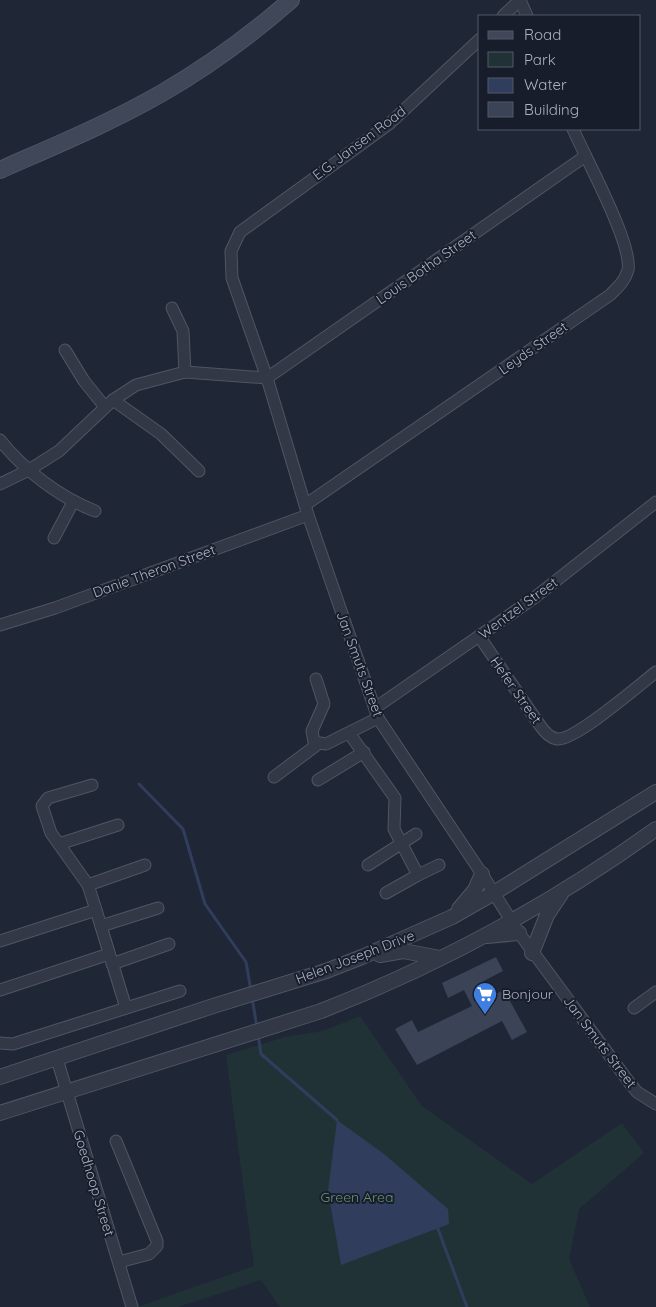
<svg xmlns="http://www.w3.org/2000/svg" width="656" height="1307" viewBox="0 0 656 1307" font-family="Quicksand,sans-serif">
	<rect width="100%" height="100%" fill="#1f2636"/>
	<!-- green -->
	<path fill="#213237" d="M360,1016L422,1106L532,1184L622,1123L644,1153L579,1209L569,1259L590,1307H280L261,1280L178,1307H137L254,1266L226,1055L285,1037L323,1031Z"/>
	<!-- water -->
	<path fill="#303d5c" d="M337,1120L384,1154L448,1209L449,1224L341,1265L328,1191Z"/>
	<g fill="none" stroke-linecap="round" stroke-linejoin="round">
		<!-- stream -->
		<g stroke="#303d5c" stroke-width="3">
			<path d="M139,784L183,829L205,904L246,962L251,991"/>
			<path d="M252,997L257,1028"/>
			<path d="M258,1034L261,1054L337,1120"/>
			<path d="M438,1229L467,1307"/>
		</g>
	</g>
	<!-- building -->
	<path fill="#3b4357" d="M496,957L503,971L480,983L489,997L504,990L527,1032L512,1040L502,1021L417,1065L395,1029L412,1020L418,1032L472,1006L464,990L448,998L442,983Z"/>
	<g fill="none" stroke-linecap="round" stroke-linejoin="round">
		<!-- minor casing -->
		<g stroke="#505565" stroke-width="13">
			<g id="minor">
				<path d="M520,0L527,16"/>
				<path d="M503,16L520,0"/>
				<path d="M480,39L389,124L240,232L231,251L232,278L267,378L308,515L378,718L482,874L519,933L629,1082L637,1092L656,1104"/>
				<path d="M172,308L183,331L185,372"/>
				<path d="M65,350L84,381L105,407"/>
				<path d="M113,400L161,434L199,471"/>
				<path d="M0,440C24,470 59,497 95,511"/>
				<path d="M0,484L29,470L59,451L113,400L136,385L185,372L267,378L584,157"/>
				<path d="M305,505L610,295C618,287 625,281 628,270C633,244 585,157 573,129"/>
				<path d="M54,538L73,502"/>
				<path d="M0,625L55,608L308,515"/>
				<path d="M479,636L539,724C543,730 549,738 557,739C575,741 639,685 656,672"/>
				<path d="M316,679L324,704L312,731L314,742L326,744L378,718"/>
				<path d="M375,708L534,598L656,502"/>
				<path d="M349,733L395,798L394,829L418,875L386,893"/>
				<path d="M274,777L318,744"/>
				<path d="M318,780L364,752"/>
				<path d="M92,785L48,798L42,806L51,833L88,885L96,910"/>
				<path d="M59,844L118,825"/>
				<path d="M368,865L416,834"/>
				<path d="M418,875L439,865"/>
				<path d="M88,885L145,865"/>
				<path d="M101,926L158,908"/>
				<path d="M0,941L96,910L126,1008"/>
				<path d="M112,964L169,944"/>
				<path d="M0,990L109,954"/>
				<path d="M634,1008L656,992"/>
				<path d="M0,1043L13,1044L180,991"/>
				<path d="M57,1059L132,1307"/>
				<path d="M116,1141L157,1241V1246L149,1254L119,1262"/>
			</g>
		</g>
		<!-- tertiary casing -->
		<g stroke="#505565" stroke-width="16">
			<g id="tertiary">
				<path d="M459,909L475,890L482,874"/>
				<path d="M487,936L519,933"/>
				<path d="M532,953L547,915L561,894"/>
				<path d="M380,955L403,951L440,958"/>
				<path d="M0,1077L210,1007L326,971L362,957L452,917L494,893L656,792"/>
				<path d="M0,1113L321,1011C439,965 553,903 656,829"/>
			</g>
		</g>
		<!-- secondary casing -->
		<g stroke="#505565" stroke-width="18">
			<path id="secondary" d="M0,170C54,146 110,123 162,93C207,67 252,34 291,0"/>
		</g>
		<!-- minor -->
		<use href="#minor" stroke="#323846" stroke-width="11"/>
		<!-- tertiary -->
		<use href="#tertiary" stroke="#323846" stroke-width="14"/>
		<!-- secondary -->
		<use href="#secondary" stroke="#404759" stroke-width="16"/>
	</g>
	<!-- icons -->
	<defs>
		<g id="supermarket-pin" transform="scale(1.25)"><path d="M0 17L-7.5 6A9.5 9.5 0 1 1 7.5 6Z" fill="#3f7fe0" stroke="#181d2b"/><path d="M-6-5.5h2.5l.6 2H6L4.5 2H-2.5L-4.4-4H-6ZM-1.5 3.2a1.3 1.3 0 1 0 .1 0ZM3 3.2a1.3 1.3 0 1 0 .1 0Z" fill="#fff"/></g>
	</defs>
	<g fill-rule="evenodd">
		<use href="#supermarket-pin" x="485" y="994"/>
	</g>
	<g text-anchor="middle" stroke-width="4" stroke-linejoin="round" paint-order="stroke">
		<!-- street labels -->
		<g font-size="14" fill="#acb2c4" stroke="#181d2b">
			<text transform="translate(359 143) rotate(-37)" y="5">E.G. Jansen Road</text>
			<text transform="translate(426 267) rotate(-35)" y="5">Louis Botha Street</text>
			<text transform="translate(533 348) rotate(-35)" y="5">Leyds Street</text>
			<text transform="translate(154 571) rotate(-20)" y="5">Danie Theron Street</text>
			<text transform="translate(518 608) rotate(-36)" y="5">Wentzel Street</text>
			<text transform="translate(360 664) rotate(70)" y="5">Jan Smuts Street</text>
			<text transform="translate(516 690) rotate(55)" y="5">Hefer Street</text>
			<text transform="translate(355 957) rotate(-21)" y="5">Helen Joseph Drive</text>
			<text transform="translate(600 1042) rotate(53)" y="5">Jan Smuts Street</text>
			<text transform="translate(94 1183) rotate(73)" y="5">Goedhoop Street</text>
		</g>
		<!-- poi labels -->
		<g font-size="14" fill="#acb2c4" stroke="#181d2b" text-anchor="start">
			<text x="502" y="999">Bonjour</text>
		</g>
		<!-- park labels -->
		<g font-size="14" fill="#649474" stroke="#181d2b">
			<text x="357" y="1202">Green Area</text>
		</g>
	</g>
	<!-- legend -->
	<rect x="478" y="15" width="162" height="115" fill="#181d2b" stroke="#535968"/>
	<rect x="488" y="31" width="25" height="8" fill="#404759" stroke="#535968"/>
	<text x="524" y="40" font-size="15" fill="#acb2c4">Road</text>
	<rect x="488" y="52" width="25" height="15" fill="#213237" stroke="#535968"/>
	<text x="524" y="65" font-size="15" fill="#acb2c4">Park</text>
	<rect x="488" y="78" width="25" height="15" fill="#303d5c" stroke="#535968"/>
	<text x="524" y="90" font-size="15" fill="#acb2c4">Water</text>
	<rect x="488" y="102" width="25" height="15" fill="#3b4357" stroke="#535968"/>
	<text x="524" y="115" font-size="15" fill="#acb2c4">Building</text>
</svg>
